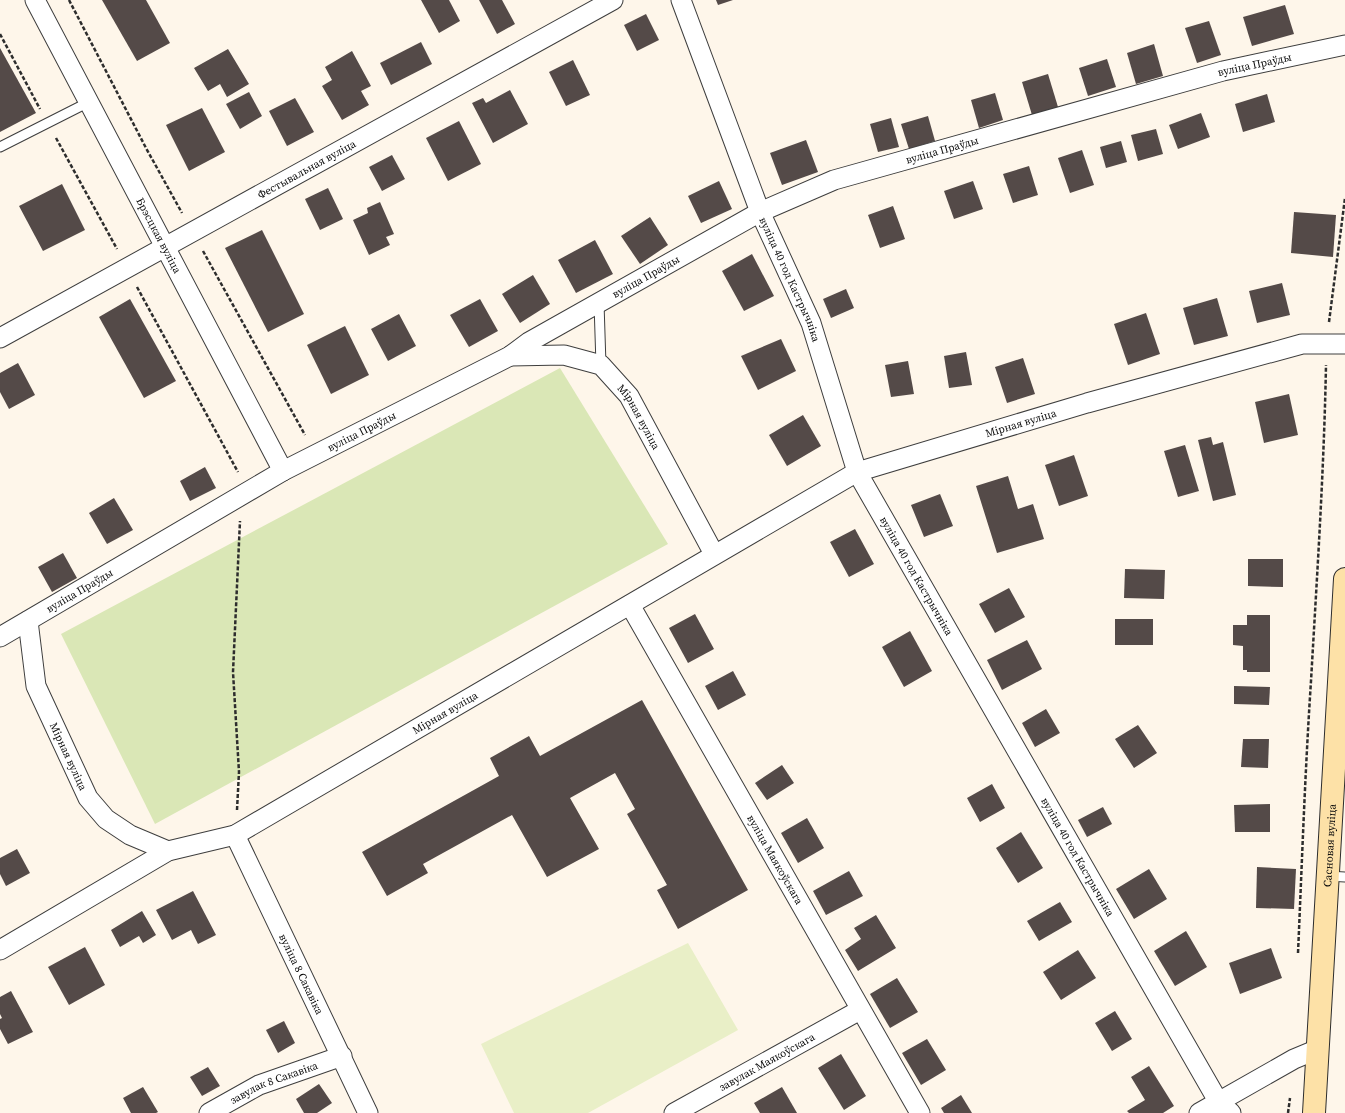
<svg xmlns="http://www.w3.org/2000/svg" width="1345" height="1113" viewBox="0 0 1345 1113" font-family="'Source Serif 4',serif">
	<rect width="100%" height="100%" fill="#fef6ea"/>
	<!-- green -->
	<path fill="#dae7b6" d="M560,368L668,544L155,824L61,634Z"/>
	<!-- pitch -->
	<path fill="#e9efc7" d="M688,943L738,1030L588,1113H514L481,1044Z"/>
	<!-- building -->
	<g fill="#544a48">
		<path d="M102,0H146L170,43L137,61Z"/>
		<path d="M421,0H449L460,21L439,33Z"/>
		<path d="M479,0H502L515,24L497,34Z"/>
		<path d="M716,0H733L718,5Z"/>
		<path d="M1285,5L1294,34L1252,46L1243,17Z"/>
		<path d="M646,14L659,40L637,51L624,25Z"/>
		<path d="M1209,21L1221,55L1197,63L1185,28Z"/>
		<path d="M421,42L432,64L391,85L380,63Z"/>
		<path d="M1154,44L1163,76L1136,84L1127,53Z"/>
		<path d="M0,48L36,113L0,132Z"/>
		<path d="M228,49L249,84L227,97L220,84L208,91L194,68Z"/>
		<path d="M352,51L371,86L361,91L369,105L342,120L322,86L332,80L325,67Z"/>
		<path d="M1107,59L1116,87L1088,96L1079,68Z"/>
		<path d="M573,60L590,95L566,106L549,72Z"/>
		<path d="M1048,74L1058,107L1032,115L1022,82Z"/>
		<path d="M510,90L528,124L493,143L472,103L483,98L486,103Z"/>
		<path d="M249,92L262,116L240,129L226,104Z"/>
		<path d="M995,93L1003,120L979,128L971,100Z"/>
		<path d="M1267,94L1275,122L1243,132L1235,104Z"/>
		<path d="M295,98L314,132L287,146L269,111Z"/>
		<path d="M202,108L225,152L189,171L166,125Z"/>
		<path d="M1201,113L1210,137L1178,149L1169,125Z"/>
		<path d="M928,116L935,141L909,149L901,124Z"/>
		<path d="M891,118L899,147L878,152L870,124Z"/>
		<path d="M459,121L481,164L448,181L426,138Z"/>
		<path d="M1156,129L1163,154L1138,161L1131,135Z"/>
		<path d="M806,140L818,172L782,185L770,153Z"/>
		<path d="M1121,141L1127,162L1106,168L1100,147Z"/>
		<path d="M1082,150L1094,185L1070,193L1058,158Z"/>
		<path d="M392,155L405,179L382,191L369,167Z"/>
		<path d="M1029,166L1038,195L1013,203L1003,174Z"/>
		<path d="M719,181L732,209L701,223L688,196Z"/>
		<path d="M973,181L983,209L954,219L944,191Z"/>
		<path d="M62,184L85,230L43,251L19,206Z"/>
		<path d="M328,188L343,219L320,230L305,199Z"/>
		<path d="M380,202L394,234L386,237L390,245L369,255L353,220L368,213L367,208Z"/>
		<path d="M893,206L905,239L880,248L868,215Z"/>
		<path d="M1294,212L1336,215L1333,257L1291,253Z"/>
		<path d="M650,217L668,245L640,264L621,236Z"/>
		<path d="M262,230L304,314L268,332L225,248Z"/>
		<path d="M595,240L613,274L576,293L558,260Z"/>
		<path d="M752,254L774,296L744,311L722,271Z"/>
		<path d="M533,275L550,304L520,323L502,294Z"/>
		<path d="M1282,283L1290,315L1257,323L1249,291Z"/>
		<path d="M846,289L854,308L831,318L823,299Z"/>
		<path d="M1217,298L1228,336L1194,345L1183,308Z"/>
		<path d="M130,299L176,381L144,398L99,317Z"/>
		<path d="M480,299L498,331L469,347L450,315Z"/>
		<path d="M1146,313L1160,354L1128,365L1114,324Z"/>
		<path d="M399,314L416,346L388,361L371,329Z"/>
		<path d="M345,326L369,375L331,394L307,345Z"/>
		<path d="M781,339L796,371L758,390L741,356Z"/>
		<path d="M966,352L972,385L949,388L944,356Z"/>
		<path d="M1023,358L1035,394L1007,403L995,367Z"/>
		<path d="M908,361L914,394L891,397L885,365Z"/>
		<path d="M18,363L35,395L9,409L0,392V373Z"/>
		<path d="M1289,394L1298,435L1264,443L1255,402Z"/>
		<path d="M803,415L821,446L787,466L769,435Z"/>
		<path d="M1211,437L1213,445L1223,442L1236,495L1213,501L1198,440Z"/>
		<path d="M1185,445L1199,491L1178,497L1164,451Z"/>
		<path d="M1074,455L1088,496L1059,506L1045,465Z"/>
		<path d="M205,467L216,488L190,501L180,481Z"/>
		<path d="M1008,476L1018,509L1033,504L1044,539L997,553L976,486Z"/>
		<path d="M940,494L953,526L924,537L911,505Z"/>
		<path d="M114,498L133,530L107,544L89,513Z"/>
		<path d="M855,529L874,564L849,577L830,542Z"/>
		<path d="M63,553L77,578L52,592L38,567Z"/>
		<path d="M1248,559H1283V587L1248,586Z"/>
		<path d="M1125,569L1165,570L1164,599L1124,598Z"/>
		<path d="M1009,588L1025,617L995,633L979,604Z"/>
		<path d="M695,614L714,649L688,663L669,628Z"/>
		<path d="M1247,615H1270V672H1247V670H1243V646L1233,645V625H1247Z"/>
		<rect x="1115" y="619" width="38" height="26"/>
		<path d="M910,631L932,671L904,687L882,647Z"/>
		<path d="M1027,640L1042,669L1002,690L987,660Z"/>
		<path d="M733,671L746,695L718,710L705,686Z"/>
		<path d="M1234,686L1270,687L1269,705L1234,704Z"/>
		<path d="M642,700L748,890L678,929L657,890L667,885L627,814L635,809L615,773L570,798L599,849L547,877L512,815L423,864L428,873L387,896L362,852L499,776L490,758L529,736L540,756Z"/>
		<path d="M1046,709L1060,733L1035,747L1022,723Z"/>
		<path d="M1138,725L1157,753L1134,768L1115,739Z"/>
		<path d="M1243,739H1269L1268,768L1241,767Z"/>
		<path d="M782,765L794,783L767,800L755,783Z"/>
		<path d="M992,784L1005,808L980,822L967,798Z"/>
		<path d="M1270,804V832H1235L1234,805Z"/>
		<path d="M1103,807L1112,824L1087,837L1078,820Z"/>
		<path d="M807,818L824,848L798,863L781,833Z"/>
		<path d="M1021,832L1043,868L1018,883L996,848Z"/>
		<path d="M17,849L30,873L6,886L0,874V858Z"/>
		<path d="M1257,867L1296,869L1294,909L1256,908Z"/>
		<path d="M1149,869L1167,899L1134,919L1116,889Z"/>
		<path d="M849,871L863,896L826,915L813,891Z"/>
		<path d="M193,891L216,935L198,944L191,930L172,940L156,910Z"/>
		<path d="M1060,902L1072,922L1039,941L1027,921Z"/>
		<path d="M142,911L156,935L143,943L139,936L120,947L111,930Z"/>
		<path d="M876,915L896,948L858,971L845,950L861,939L854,928Z"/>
		<path d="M1186,931L1207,967L1175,986L1154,951Z"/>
		<path d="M85,947L105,985L69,1005L48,967Z"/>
		<path d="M1271,948L1282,978L1240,994L1229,963Z"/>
		<path d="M1078,950L1096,978L1061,1000L1043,972Z"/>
		<path d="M897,978L918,1012L890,1028L870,994Z"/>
		<path d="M11,991L33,1032L8,1044L0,1029V1019L2,1018L0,1014V997Z"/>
		<path d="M1115,1011L1132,1039L1112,1051L1095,1023Z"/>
		<path d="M284,1021L295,1043L278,1053L266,1030Z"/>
		<path d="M927,1039L946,1070L921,1085L902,1053Z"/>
		<path d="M841,1054L866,1096L844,1110L818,1068Z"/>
		<path d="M1149,1066L1174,1106L1163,1113H1129L1127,1111L1145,1100L1131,1077Z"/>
		<path d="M208,1067L220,1086L202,1096L190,1077Z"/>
		<path d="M319,1084L332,1103L317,1113H304L296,1099Z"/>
		<path d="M143,1087L158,1112L156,1113H131L123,1098Z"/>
		<path d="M782,1087L797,1113H760L754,1103Z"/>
		<path d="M961,1095L972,1113H944L941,1108Z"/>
	</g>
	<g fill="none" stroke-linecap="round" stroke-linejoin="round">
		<!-- lane casing -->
		<g stroke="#3e3e3e" stroke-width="11">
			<g id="lane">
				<path d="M0,147L89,102"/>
				<path d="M599,303L601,365"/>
				<path d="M1328,876L1345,877"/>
			</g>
		</g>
		<!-- street casing -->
		<g stroke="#3e3e3e" stroke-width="21">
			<g id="street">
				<path id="s1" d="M35,0L283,471"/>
				<path id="s2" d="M681,0L760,212L811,323L857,472L1218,1101L1231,1113"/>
				<path id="s3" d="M0,338L613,0"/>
				<path id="s4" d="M510,356L564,355L601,365L629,396L714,554"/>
				<path id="s5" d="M630,605L920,1113"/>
				<path id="s6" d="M28,621L36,686L88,798L106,819L130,835L168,851"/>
				<path id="s7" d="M0,637L283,471L510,356L529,342L760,212L834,180L1223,71L1345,45"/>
				<path id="s8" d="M235,835L368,1113"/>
				<path id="s9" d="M0,950L168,851L235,835L857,472L1087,403L1302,344H1345"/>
				<path id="s10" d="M209,1113L259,1085L342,1056"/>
				<path id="s11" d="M674,1113L860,1010"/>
				<path d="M1199,1113L1294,1059L1318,1049"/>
			</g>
		</g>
		<!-- secondary casing -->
		<g stroke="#2d2d2d" stroke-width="24">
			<g id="secondary">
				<path id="s12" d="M1314,1113L1345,579"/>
			</g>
		</g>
		<!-- path -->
		<g stroke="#2d2d2d" stroke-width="2.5" stroke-dasharray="4 2" stroke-linecap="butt">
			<path d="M69,0L146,148L182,213"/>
			<path d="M0,34L40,109"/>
			<path d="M56,138L117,249"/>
			<path d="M203,251L305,435"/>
			<path d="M137,287L238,472"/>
			<path d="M1329,322L1345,198"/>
			<path d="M237,810L239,772L233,672L240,521"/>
			<path d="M1298,953C1302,862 1305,772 1311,681C1317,576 1324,470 1326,365"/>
			<path d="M1288,1113L1290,1098"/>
		</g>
		<!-- lane -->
		<use href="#lane" stroke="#fff" stroke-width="9"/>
		<!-- street -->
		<use href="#street" stroke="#fff" stroke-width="19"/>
		<!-- secondary -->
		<use href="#secondary" stroke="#fde1a7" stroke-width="22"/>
	</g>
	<g text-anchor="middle" stroke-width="4" stroke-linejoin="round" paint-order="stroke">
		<!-- street labels -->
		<g font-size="11" fill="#0b0b0b" stroke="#fff">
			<text dy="4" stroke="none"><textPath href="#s7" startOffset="1388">вуліца Праўды</textPath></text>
			<text dy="4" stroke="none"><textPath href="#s7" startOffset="1064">вуліца Праўды</textPath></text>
			<text dy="4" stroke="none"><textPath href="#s3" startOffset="350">Фестывальная вуліца</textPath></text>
			<text dy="4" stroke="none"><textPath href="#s1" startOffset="266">Брэсцкая вуліца</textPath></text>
			<text dy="4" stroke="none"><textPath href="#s7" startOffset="740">вуліца Праўды</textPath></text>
			<text dy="4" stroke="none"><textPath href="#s2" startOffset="300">вуліца 40 год Кастрычніка</textPath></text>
			<text dy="4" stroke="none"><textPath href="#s4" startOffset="157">Мірная вуліца</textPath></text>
			<text dy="4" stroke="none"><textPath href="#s9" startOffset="1155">Мірная вуліца</textPath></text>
			<text dy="4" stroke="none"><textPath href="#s7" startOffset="416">вуліца Праўды</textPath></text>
			<text dy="4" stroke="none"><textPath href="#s2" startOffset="624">вуліца 40 год Кастрычніка</textPath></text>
			<text dy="4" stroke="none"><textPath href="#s7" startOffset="92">вуліца Праўды</textPath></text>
			<text dy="4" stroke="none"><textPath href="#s9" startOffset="507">Мірная вуліца</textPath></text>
			<text dy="4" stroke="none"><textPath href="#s6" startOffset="143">Мірная вуліца</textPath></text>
			<text dy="4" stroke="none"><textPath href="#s12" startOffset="268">Сасновая вуліца</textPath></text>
			<text dy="4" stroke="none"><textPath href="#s2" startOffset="948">вуліца 40 год Кастрычніка</textPath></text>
			<text dy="4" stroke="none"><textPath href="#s5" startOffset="293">вуліца Маякоўскага</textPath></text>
			<text dy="4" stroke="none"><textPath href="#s8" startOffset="154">вуліца 8 Сакавіка</textPath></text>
			<text dy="4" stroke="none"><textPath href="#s11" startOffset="106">завулак Маякоўскага</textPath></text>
			<text dy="4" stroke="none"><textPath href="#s10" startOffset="72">завулак 8 Сакавіка</textPath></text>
		</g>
	</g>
</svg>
